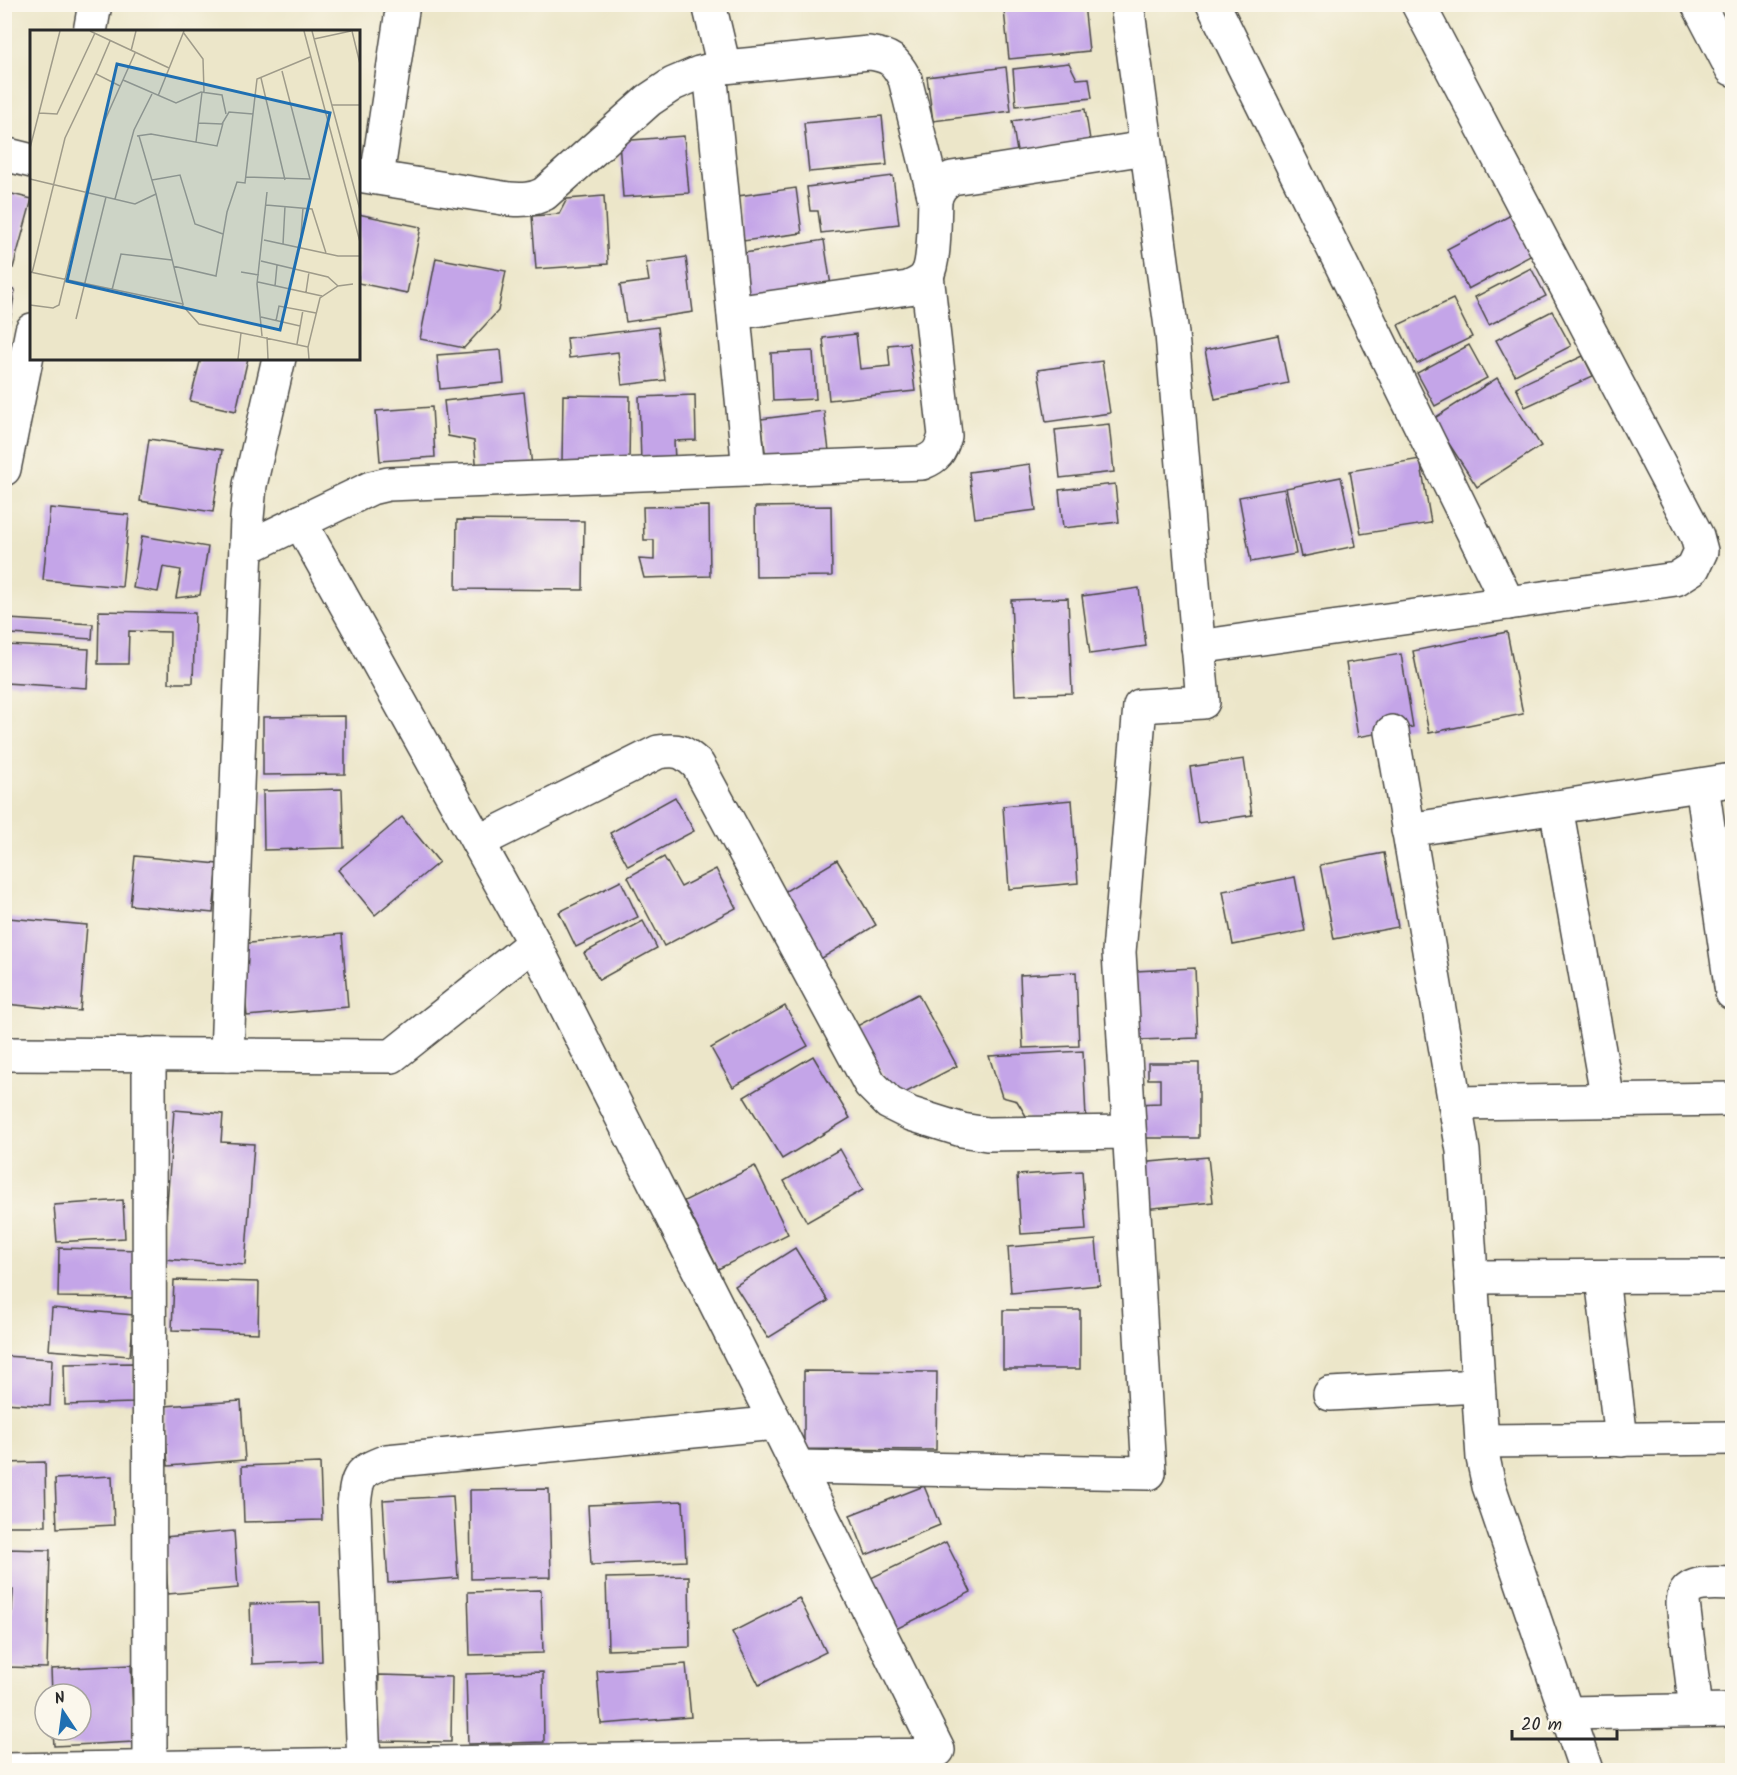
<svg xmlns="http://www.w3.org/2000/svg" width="1737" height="1775" viewBox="0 0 1737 1775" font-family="Kalam,sans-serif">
	<rect width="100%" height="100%" fill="#fbf7ec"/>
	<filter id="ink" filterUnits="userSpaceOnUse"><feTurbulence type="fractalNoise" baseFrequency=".0167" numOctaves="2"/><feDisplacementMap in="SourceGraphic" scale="12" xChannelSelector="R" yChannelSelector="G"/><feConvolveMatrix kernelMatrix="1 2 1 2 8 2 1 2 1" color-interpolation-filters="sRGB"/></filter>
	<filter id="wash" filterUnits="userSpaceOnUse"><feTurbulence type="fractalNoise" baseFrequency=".008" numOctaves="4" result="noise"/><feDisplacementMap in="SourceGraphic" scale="24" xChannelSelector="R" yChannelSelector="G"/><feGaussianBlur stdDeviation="1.35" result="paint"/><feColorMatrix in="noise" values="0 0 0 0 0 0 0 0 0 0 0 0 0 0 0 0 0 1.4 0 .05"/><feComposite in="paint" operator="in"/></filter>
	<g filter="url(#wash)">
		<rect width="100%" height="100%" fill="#ece6c9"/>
		<g id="blocks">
			<!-- building -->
			<g fill="#c4a5e8">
				<path d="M1061,4H1084L1089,51L1009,59L1004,10Z"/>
				<path d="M1069,63L1077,79L1089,78L1092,98L1016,106L1013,69Z"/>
				<path d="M1006,67L1011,111L933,121L927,77Z"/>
				<path d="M1085,109L1091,146L1018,158L1012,121Z"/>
				<path d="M882,116L887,165L809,172L804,123Z"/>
				<path d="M684,136L689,193L623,197L619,141Z"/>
				<path d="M893,176L899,224L821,233L818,211H810L807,187Z"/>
				<path d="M796,188L802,233L743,241L738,196Z"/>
				<path d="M4,192L32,199L13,268L4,266Z"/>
				<path d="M604,196L608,264L536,269L532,216L559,214L567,199Z"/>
				<path d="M358,214L421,227L407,293L358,283Z"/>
				<path d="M1513,214L1534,254L1468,289L1447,249Z"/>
				<path d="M824,240L831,286L745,300L738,254Z"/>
				<path d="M686,257L693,312L626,322L620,285L649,281L646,263Z"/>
				<path d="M436,258L506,271L498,311L464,348L420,339Z"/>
				<path d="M1531,268L1546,296L1489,325L1475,297Z"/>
				<path d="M4,288L15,290L6,344H4Z"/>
				<path d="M1453,299L1472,337L1417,364L1398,325Z"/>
				<path d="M1552,311L1571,346L1515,375L1496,340Z"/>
				<path d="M658,327L665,380L622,385L618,352L569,358L567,338Z"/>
				<path d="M856,334L860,369L890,366L888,345L909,343L915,391L829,400L823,338Z"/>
				<path d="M1278,335L1288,383L1215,399L1205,350Z"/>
				<path d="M1469,345L1487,378L1435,406L1417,373Z"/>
				<path d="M501,350L504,383L440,389L437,355Z"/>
				<path d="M813,351L816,399L773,401L771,353Z"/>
				<path d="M1583,356L1593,376L1525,407L1516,387Z"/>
				<path d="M201,358H248L236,411L190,401Z"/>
				<path d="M1102,361L1110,413L1046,422L1038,370Z"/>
				<path d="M1497,378L1541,446L1477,487L1433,419Z"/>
				<path d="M524,392L532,467L477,472L474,441L448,436L444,401Z"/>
				<path d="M563,395L630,396L629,464L562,463Z"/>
				<path d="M695,395L696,440L674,441L675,460L641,462L639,397Z"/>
				<path d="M432,407L435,457L380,461L376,411Z"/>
				<path d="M824,411L829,451L766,459L761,419Z"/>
				<path d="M1109,424L1114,472L1060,478L1055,430Z"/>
				<path d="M149,439L222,450L213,512L140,501Z"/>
				<path d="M1420,459L1431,523L1361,534L1350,471Z"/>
				<path d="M1030,464L1036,510L975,518L969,472Z"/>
				<path d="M1341,477L1356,546L1301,557L1286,488Z"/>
				<path d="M1115,484L1119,522L1063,528L1059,490Z"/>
				<path d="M1284,489L1296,554L1251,562L1239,497Z"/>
				<path d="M709,506L710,576L644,578L639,559L654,560V540H644L643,507Z"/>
				<path d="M831,506L832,576L756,577L755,507Z"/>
				<path d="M50,508L129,515L122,587L43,580Z"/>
				<path d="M457,520L584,521L583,590L456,589Z"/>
				<path d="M142,536L208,547L200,595L176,598L181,570L163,567L158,592L133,588Z"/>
				<path d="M1139,588L1146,646L1090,654L1082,596Z"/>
				<path d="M1068,598L1072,693L1015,695L1011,600Z"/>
				<path d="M99,611L195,613L193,683H169L170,632L129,631L128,664H98Z"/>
				<path d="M8,619L93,624L92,639L11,634Z"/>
				<path d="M1507,632L1523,714L1429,733L1413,651Z"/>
				<path d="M5,645L89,649L87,688L5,683Z"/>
				<path d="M1401,654L1413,727L1358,737L1346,663Z"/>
				<path d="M345,716V774L263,775V717Z"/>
				<path d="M1244,759L1252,815L1198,823L1190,767Z"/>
				<path d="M342,789L344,848L264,850L263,791Z"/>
				<path d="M675,797L694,831L628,866L610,833Z"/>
				<path d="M1072,800L1078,883L1009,889L1003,806Z"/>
				<path d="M402,817L439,862L375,915L338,870Z"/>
				<path d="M1384,853L1398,927L1334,939L1320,865Z"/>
				<path d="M135,856L218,864L213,913L130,905Z"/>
				<path d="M664,857L681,887L716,869L736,908L664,946L628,877Z"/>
				<path d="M837,860L876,925L819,960L779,895Z"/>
				<path d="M1295,877L1305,931L1233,945L1223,891Z"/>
				<path d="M621,881L638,917L576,947L559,912Z"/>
				<path d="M8,918L87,925L80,1011L5,1004V964Z"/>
				<path d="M643,921L657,948L599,980L584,953Z"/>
				<path d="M342,934L348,1007L247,1016L240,944Z"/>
				<path d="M1195,968L1198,1038L1137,1040L1135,971Z"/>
				<path d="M1076,972L1079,1046L1023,1048L1020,975Z"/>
				<path d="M918,994L957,1066L895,1098L857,1026Z"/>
				<path d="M785,1006L808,1046L733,1087L711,1048Z"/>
				<path d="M1083,1051L1086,1119L1029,1121L1017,1101L1002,1097L989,1056Z"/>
				<path d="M813,1056L850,1118L782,1159L744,1097Z"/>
				<path d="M1148,1063H1199V1138H1134V1104L1160,1103V1079H1148Z"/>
				<path d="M174,1110L223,1114L221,1142L254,1144L245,1265L163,1259Z"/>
				<path d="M840,1149L863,1190L807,1222L784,1181Z"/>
				<path d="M1208,1157L1213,1202L1143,1209L1138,1163Z"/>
				<path d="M755,1166L788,1234L718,1269L684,1201Z"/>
				<path d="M1082,1171L1086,1230L1021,1234L1017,1175Z"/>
				<path d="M123,1200L125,1238L57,1242L54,1205Z"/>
				<path d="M1096,1240L1100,1285L1011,1293L1008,1247Z"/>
				<path d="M59,1248L139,1250L138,1298L58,1297Z"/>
				<path d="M795,1248L828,1301L768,1338L735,1286Z"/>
				<path d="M174,1280L259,1282L258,1333L172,1330Z"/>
				<path d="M52,1308L134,1315L130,1356L49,1350Z"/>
				<rect x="1003" y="1310" width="77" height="59"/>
				<path d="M4,1356L52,1359L50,1406L4,1403Z"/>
				<path d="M133,1363L134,1403L65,1405L64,1364Z"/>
				<path d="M804,1371L937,1372L936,1450L804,1449Z"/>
				<path d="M241,1401L245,1460L168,1466L164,1406Z"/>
				<path d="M45,1462L46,1526H4V1463Z"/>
				<path d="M320,1463L322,1520L244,1522L242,1466Z"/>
				<path d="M112,1476L114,1525L57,1528L55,1479Z"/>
				<path d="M924,1486L940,1525L866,1555L850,1515Z"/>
				<path d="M549,1489L551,1577L471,1579L470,1490Z"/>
				<path d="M453,1496L458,1578L388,1583L383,1500Z"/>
				<path d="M683,1501L686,1561L591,1565L588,1505Z"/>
				<path d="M234,1531L238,1588L168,1594L164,1537Z"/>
				<path d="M946,1542L971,1592L896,1629L871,1578Z"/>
				<path d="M4,1549L50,1550L47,1668L4,1667V1611H12L13,1590H4Z"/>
				<path d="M689,1576L690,1647L608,1650L606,1578Z"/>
				<path d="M541,1590L543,1653L470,1655L468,1592Z"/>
				<path d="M799,1598L826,1652L759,1685L732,1632Z"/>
				<path d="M320,1602L322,1661L252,1664L250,1604Z"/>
				<path d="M686,1664L691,1717L601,1724L597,1671Z"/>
				<path d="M131,1665L134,1742L54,1746L53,1730H81V1694H52L51,1669Z"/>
				<path d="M543,1672L544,1742L468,1744L466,1674Z"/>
				<path d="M379,1675L452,1677L451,1742L377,1741Z"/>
			</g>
		</g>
	</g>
	<g filter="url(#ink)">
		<use href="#blocks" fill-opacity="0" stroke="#484743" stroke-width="1.5"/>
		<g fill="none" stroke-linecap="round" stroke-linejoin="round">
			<!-- minor casing -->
			<g stroke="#484743" stroke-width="36">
				<g id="minor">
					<path d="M709,4L724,67"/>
					<path d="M1213,4L1508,603"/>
					<path d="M90,32L95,4"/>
					<path d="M710,70L749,470"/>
					<path d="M4,154L32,161"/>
					<path d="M358,175L509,199C522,200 532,200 544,194L649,100L673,84L699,73L724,67L869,53C890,56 895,60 905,79L935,200"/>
					<path d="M377,177L403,4"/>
					<path d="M734,313L908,288C915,285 923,282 927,275C935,262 934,217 935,200C938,189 942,184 952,178L1146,148"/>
					<path d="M4,469L32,330"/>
					<path d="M246,548L371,488L388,484L922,463C937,457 940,452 945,436L927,275"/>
					<path d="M1198,647L1676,579L1693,568L1701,551L1697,536L1418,4"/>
					<path d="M1392,732L1463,1151L1483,1458L1489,1486L1586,1770"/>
					<path d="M1702,785L1732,993"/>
					<path d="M1556,807L1608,1101"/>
					<path d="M1408,830L1732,780"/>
					<path d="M478,842L658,752C679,749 683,751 698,765L870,1084L889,1103L911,1114L962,1130L987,1134L1129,1132"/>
					<path d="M4,1054L392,1056L534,943L300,522"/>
					<path d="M149,1054L150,1770"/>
					<path d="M227,1055L247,518L250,485L279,358"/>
					<path d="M1455,1103L1732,1099"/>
					<path d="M1471,1277L1732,1276"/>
					<path d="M1602,1277L1621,1440"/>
					<path d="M1330,1394L1478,1386"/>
					<path d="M1482,1441L1732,1438"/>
					<path d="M798,1467L1149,1473L1119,952L1140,706L1203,702L1172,334L1127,4"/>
					<path d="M1696,1710L1683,1603C1683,1602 1684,1595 1685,1594C1692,1580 1720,1584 1732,1584"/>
					<path d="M1567,1713L1732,1710"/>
					<path d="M364,1764L354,1506C357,1475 358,1472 387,1461L776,1423"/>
					<path d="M4,1770L931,1755L938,1750L776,1423L534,943"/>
				</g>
			</g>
			<!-- major casing -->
			<g stroke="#484743" stroke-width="36">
				<path id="major" d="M1698,4L1732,69"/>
			</g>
			<!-- minor -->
			<use href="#minor" stroke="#fff" stroke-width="33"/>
			<!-- major -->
			<use href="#major" stroke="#fff" stroke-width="33"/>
		</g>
	</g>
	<!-- overview -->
	<g transform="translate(30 30)">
		<rect width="330" height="330" fill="#ece6c9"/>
		<path fill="none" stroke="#9f9b8a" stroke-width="1.5" d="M60,1L139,38M274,1L330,212M282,1L330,180M322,1L330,34M153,2L173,29L174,62M284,9L321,1M80,11L66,44L90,56M101,21L106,1M231,48L255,150M93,50L146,73L171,62L192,65L196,84M128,66L154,1M302,75H330M9,83L27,84L65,3M168,93L192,94L199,82L223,84M107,106L121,104L187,116L193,93M166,112L172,62M0,118L30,1M216,147L280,149L252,41M0,149L105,174L126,164L109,106M122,150L150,145L165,194L193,204M85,169L104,100L122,64M236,175L282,179L296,223M234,210L308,226H330M253,214L255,176M270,217L273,178M231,231L298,247L308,256M143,236L186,246L197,182L207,152L215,153L227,49L280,27M0,242L153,274L126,164M211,242L229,245M2,243L35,108L66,43M228,252L292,266M245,256L247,235M82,260L91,224L142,230M276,262L279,242M0,275L23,278L29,275L71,99L105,23M152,275L169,294L278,317M256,277L259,259M231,287L270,296M46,289L76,167M246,291L249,276L286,283M232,306L227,254L237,162M237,307L238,329M267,314L273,280M208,329L211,303M279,329L278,317L290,268L308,256L323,254"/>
		<path fill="#1f6fb2" fill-opacity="0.15" stroke="#1f6fb2" stroke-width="3" d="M87,34L300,83L250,300L37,251Z"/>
		<rect width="330" height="330" fill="none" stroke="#2b2b2b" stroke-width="3"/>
	</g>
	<!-- margin -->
	<rect width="1737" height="1775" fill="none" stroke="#fbf7ec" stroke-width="24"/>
	<!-- north arrow -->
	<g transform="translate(63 1712) rotate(347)"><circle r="28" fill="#fbf7ec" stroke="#a8a59f" stroke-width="1.5"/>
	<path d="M0-4.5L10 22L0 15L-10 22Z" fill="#1f6fb2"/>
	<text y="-9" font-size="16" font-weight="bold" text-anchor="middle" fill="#2b2b2b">N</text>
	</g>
	<!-- scale -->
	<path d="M1512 1730v9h105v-9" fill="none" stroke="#2b2b2b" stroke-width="3"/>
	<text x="1521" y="1730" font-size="18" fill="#2b2b2b" stroke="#fbf7ec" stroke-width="4.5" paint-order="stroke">20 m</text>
</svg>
